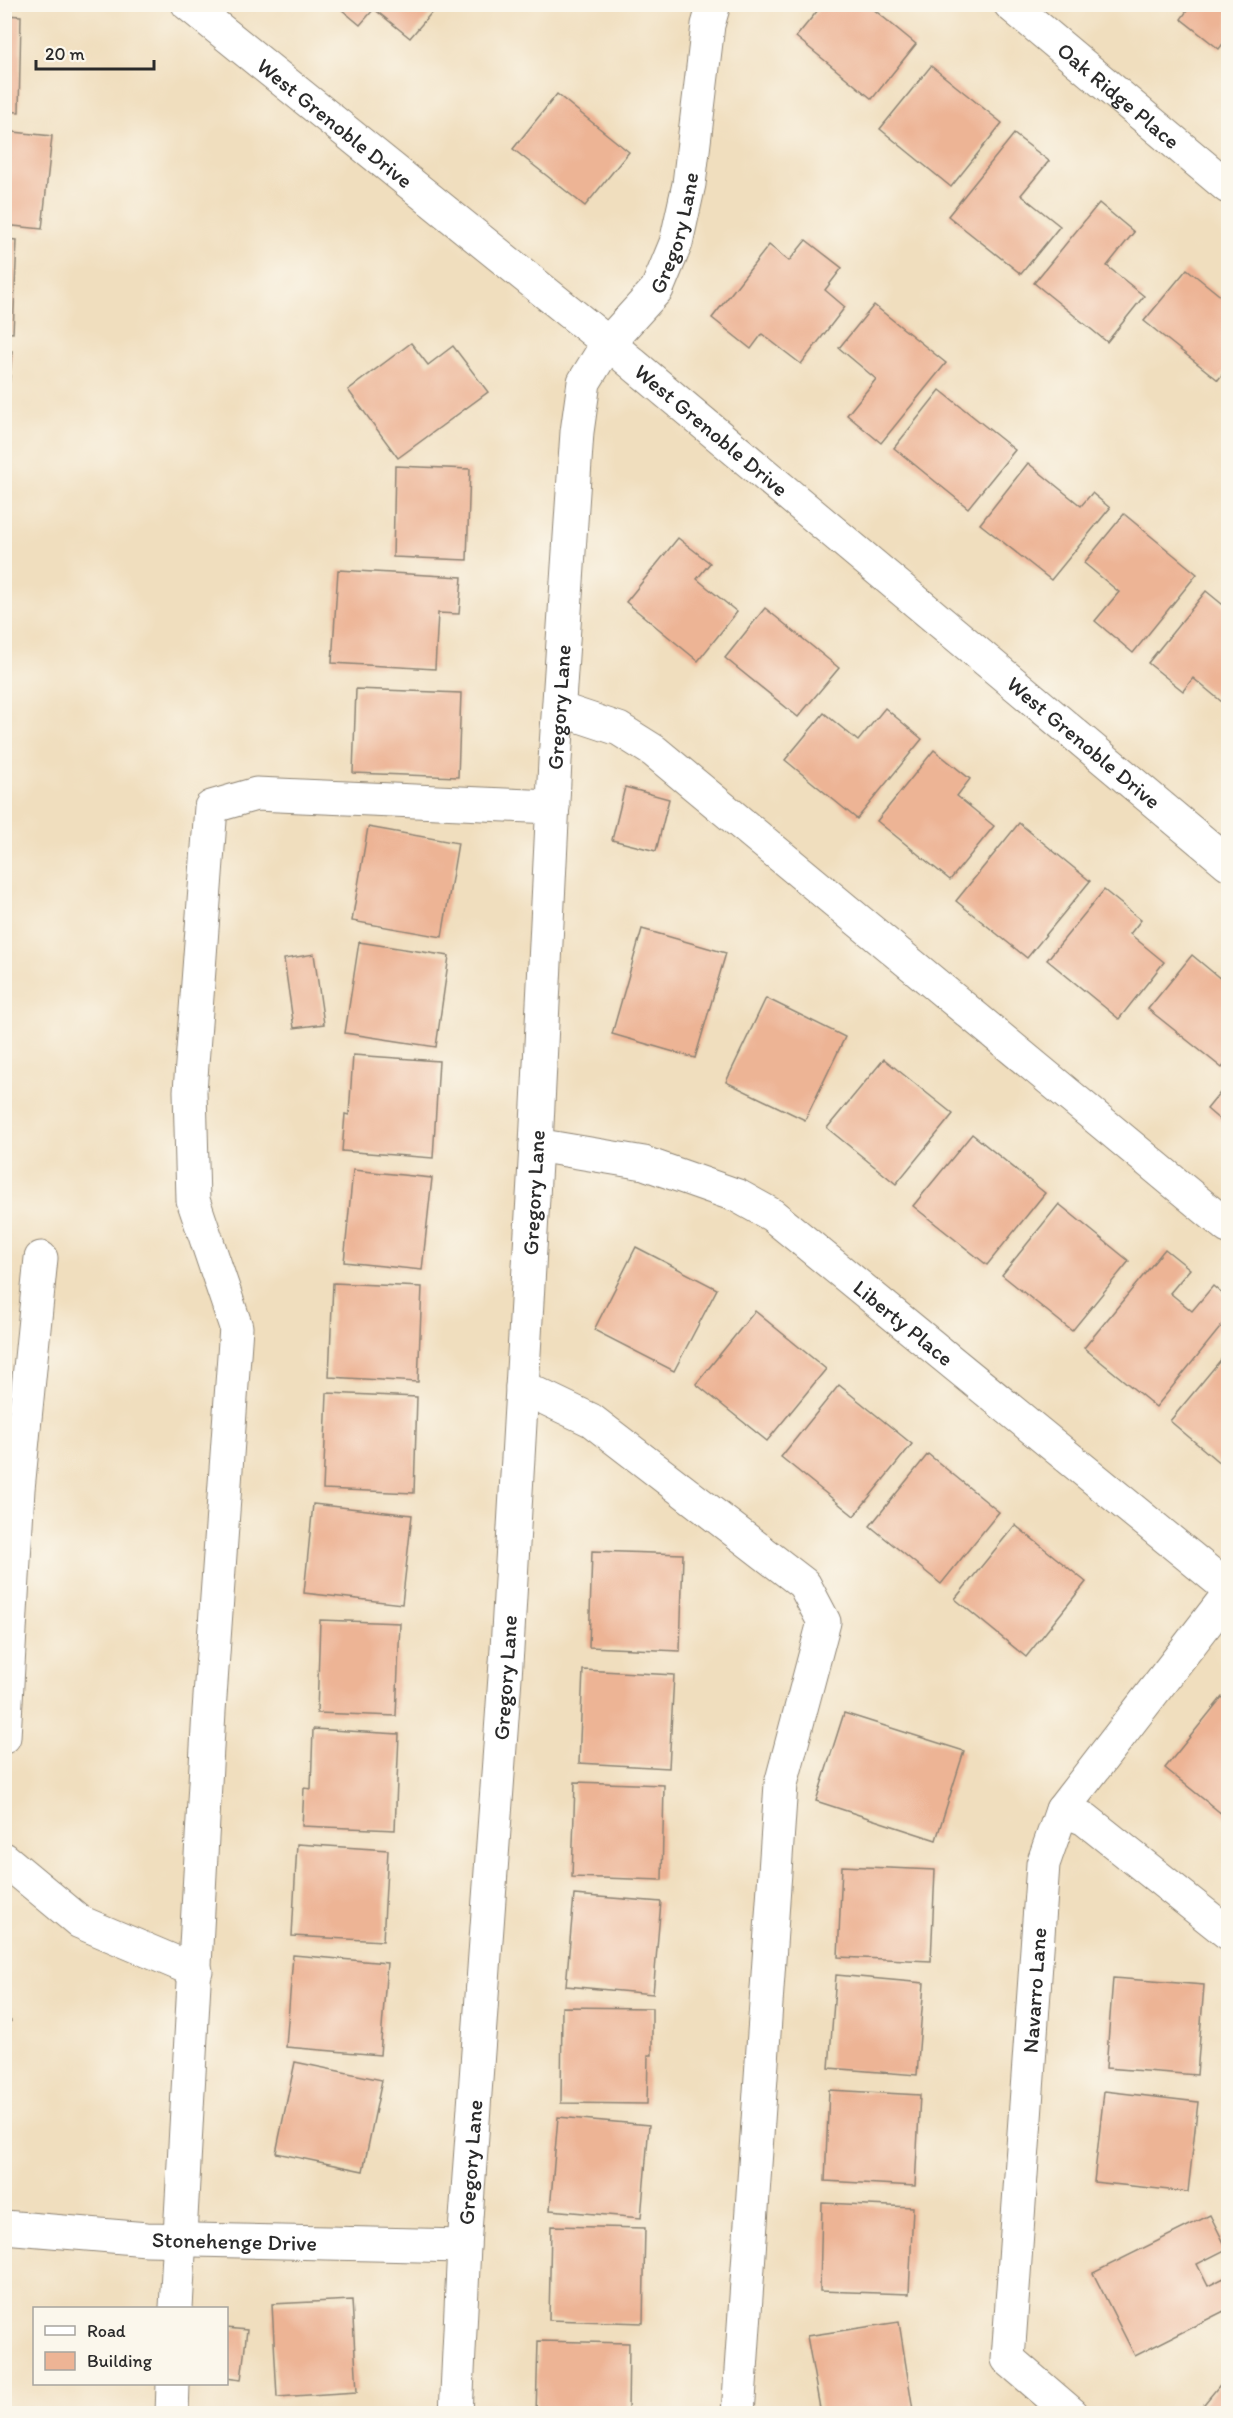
<svg xmlns="http://www.w3.org/2000/svg" width="1233" height="2418" viewBox="0 0 1233 2418" font-family="Itim,sans-serif">
	<rect width="100%" height="100%" fill="#fbf7ec"/>
	<filter id="ink" filterUnits="userSpaceOnUse"><feTurbulence type="fractalNoise" baseFrequency=".0167" numOctaves="2"/><feDisplacementMap in="SourceGraphic" scale="12" xChannelSelector="R" yChannelSelector="G"/><feConvolveMatrix kernelMatrix="1 2 1 2 8 2 1 2 1" color-interpolation-filters="sRGB"/></filter>
	<filter id="wash" filterUnits="userSpaceOnUse"><feTurbulence type="fractalNoise" baseFrequency=".008" numOctaves="4" result="noise"/><feDisplacementMap in="SourceGraphic" scale="24" xChannelSelector="R" yChannelSelector="G"/><feGaussianBlur stdDeviation="1.35" result="paint"/><feColorMatrix in="noise" values="0 0 0 0 0 0 0 0 0 0 0 0 0 0 0 0 0 1.4 0 .05"/><feComposite in="paint" operator="in"/></filter>
	<g filter="url(#wash)">
		<rect width="100%" height="100%" fill="#f0debe"/>
		<g id="blocks">
			<!-- building -->
			<g fill="#edb495">
				<path d="M335,4H439L410,38L374,9L360,25Z"/>
				<path d="M823,4H867L916,44L872,99L796,37Z"/>
				<path d="M1192,4H1228V37L1219,49L1181,19Z"/>
				<path d="M4,15L21,16L19,112L4,111Z"/>
				<path d="M931,66L1002,123L951,187L880,129Z"/>
				<path d="M557,94L629,152L585,206L513,149Z"/>
				<path d="M4,131L52,136L42,229L4,225Z"/>
				<path d="M1014,134L1049,161L1021,195L1060,226L1021,274L948,216Z"/>
				<path d="M1099,203L1134,232L1107,266L1144,296L1107,342L1034,283Z"/>
				<path d="M4,239L17,240L13,333L4,332Z"/>
				<path d="M806,240L842,268L825,290L845,307L801,364L762,334L751,349L712,318L769,245L789,261Z"/>
				<path d="M1187,269L1228,302V367L1218,380L1144,321Z"/>
				<path d="M874,305L946,363L881,443L847,415L876,379L839,348Z"/>
				<path d="M411,343L428,365L453,346L488,392L398,458L348,390Z"/>
				<path d="M4,350L12,351L6,422H4Z"/>
				<path d="M940,390L1015,450L968,508L894,448Z"/>
				<path d="M1028,463L1081,506L1092,493L1110,508L1051,580L980,524Z"/>
				<path d="M395,466L470,469L467,560L393,557Z"/>
				<path d="M1124,514L1197,574L1133,653L1095,621L1119,592L1084,563Z"/>
				<path d="M678,538L710,563L697,579L737,612L698,661L626,602Z"/>
				<path d="M338,570L462,577L459,614L438,613L435,669L332,663Z"/>
				<path d="M1206,591L1228,609V707L1193,678L1183,691L1148,663Z"/>
				<path d="M765,608L839,668L798,717L725,658Z"/>
				<path d="M356,689L461,693L458,777L353,773Z"/>
				<path d="M885,708L922,739L857,819L785,760L824,713L858,741Z"/>
				<path d="M934,750L970,779L957,796L994,826L950,880L877,821Z"/>
				<path d="M625,787L669,799L656,851L612,840Z"/>
				<path d="M1019,823L1090,881L1027,958L956,901Z"/>
				<path d="M368,827L458,843L442,937L352,921Z"/>
				<path d="M1104,890L1141,920L1130,934L1164,962L1119,1019L1047,960Z"/>
				<path d="M642,929L726,953L695,1058L612,1034Z"/>
				<path d="M359,942L449,956L436,1047L345,1033Z"/>
				<path d="M314,954L324,1024L294,1028L284,959Z"/>
				<path d="M1192,955L1228,985V1060L1222,1068L1148,1009Z"/>
				<path d="M766,998L845,1037L805,1120L726,1082Z"/>
				<path d="M353,1055L439,1061L433,1158L342,1151L345,1114L349,1115Z"/>
				<path d="M884,1059L953,1114L896,1184L827,1128Z"/>
				<path d="M1228,1083V1127L1207,1109Z"/>
				<path d="M972,1134L1045,1193L987,1265L913,1206Z"/>
				<path d="M353,1170L432,1178L422,1270L344,1262Z"/>
				<path d="M1059,1204L1129,1261L1072,1331L1002,1275Z"/>
				<path d="M636,1247L717,1289L674,1371L594,1330Z"/>
				<path d="M1165,1249L1190,1269L1170,1293L1192,1311L1213,1286L1228,1299V1318L1156,1407L1084,1348Z"/>
				<path d="M333,1283L422,1287L418,1382L329,1377Z"/>
				<path d="M755,1311L826,1369L767,1441L696,1384Z"/>
				<path d="M1228,1351V1470L1170,1421Z"/>
				<path d="M839,1385L912,1444L854,1516L781,1457Z"/>
				<path d="M327,1393L417,1397L414,1493L323,1489Z"/>
				<path d="M928,1454L999,1512L941,1584L870,1526Z"/>
				<path d="M313,1504L412,1515L402,1604L304,1593Z"/>
				<path d="M1015,1525L1086,1582L1026,1657L955,1599Z"/>
				<path d="M592,1551L683,1554L680,1651L589,1647Z"/>
				<path d="M320,1620L400,1623L396,1716L317,1713Z"/>
				<path d="M583,1670L674,1675L669,1768L579,1763Z"/>
				<path d="M1222,1697L1228,1702V1819L1165,1768Z"/>
				<path d="M844,1713L964,1751L936,1840L816,1801Z"/>
				<path d="M313,1729L399,1734L395,1830L302,1826L304,1788L311,1789Z"/>
				<path d="M575,1782L664,1785L662,1880L572,1877Z"/>
				<path d="M297,1844L388,1850L383,1941L292,1936Z"/>
				<path d="M842,1866L935,1870L931,1961L838,1957Z"/>
				<path d="M574,1895L661,1902L653,1994L566,1986Z"/>
				<path d="M293,1955L387,1963L380,2055L286,2047Z"/>
				<path d="M836,1975L924,1983L917,2075L829,2068Z"/>
				<path d="M1113,1978L1204,1985L1197,2075L1106,2068Z"/>
				<path d="M562,2007L652,2008V2055H648L647,2104L561,2103Z"/>
				<path d="M4,2016L11,2021L4,2028Z"/>
				<path d="M295,2062L382,2080L363,2171L276,2153Z"/>
				<path d="M829,2090L920,2095L915,2186L825,2181Z"/>
				<path d="M1104,2091L1198,2102L1188,2192L1094,2182Z"/>
				<path d="M558,2117L649,2125L641,2218L550,2210Z"/>
				<path d="M822,2203L913,2207L909,2294L820,2291Z"/>
				<path d="M1210,2215L1227,2249L1197,2264L1208,2286L1228,2276V2309L1135,2356L1093,2273Z"/>
				<path d="M551,2226L645,2228L643,2323L549,2320Z"/>
				<path d="M352,2300L357,2392L277,2397L272,2304Z"/>
				<path d="M899,2322L913,2410L891,2414H821L807,2336Z"/>
				<path d="M226,2328L247,2330L241,2380L226,2378Z"/>
				<path d="M538,2341L629,2343L628,2414H536Z"/>
				<path d="M1228,2375V2414H1205L1200,2409Z"/>
			</g>
		</g>
	</g>
	<g filter="url(#ink)">
		<use href="#blocks" fill-opacity="0" stroke="#8e8474" stroke-width="1.5"/>
		<g fill="none" stroke-linecap="round" stroke-linejoin="round">
			<!-- minor casing -->
			<g stroke="#8e8474" stroke-width="35">
				<g id="minor">
					<path id="s1" d="M188,4L608,343L1228,863"/>
					<path id="s2" d="M1010,4L1228,187"/>
					<path d="M559,709L619,729L654,751L1228,1227"/>
					<path id="s3" d="M536,1145L644,1163L738,1196L772,1215L1228,1588"/>
					<path d="M522,1387L591,1420L804,1584L824,1622L781,1784L738,2414"/>
					<path d="M4,1737L18,1489L41,1258"/>
					<path d="M1062,1810L1085,1819L1228,1933"/>
					<path d="M4,1859L80,1922L196,1971"/>
					<path id="s4" d="M4,2227L147,2239L464,2246"/>
					<path d="M176,2308L209,1711L236,1327L193,1200L190,1091L211,807L256,794L553,807"/>
					<path d="M172,2414L173,2384"/>
					<path id="s5" d="M456,2414L464,2246L507,1649L536,1145L555,761L577,432L584,382L608,343L657,289L676,243L689,184L708,25L714,4"/>
					<path id="s6" d="M1072,2414L1008,2359L1043,1864L1062,1810L1228,1595"/>
				</g>
			</g>
			<!-- minor -->
			<use href="#minor" stroke="#fff" stroke-width="33"/>
		</g>
	</g>
	<g text-anchor="middle" stroke-width="4.5" stroke-linejoin="round" paint-order="stroke">
		<!-- street labels -->
		<g font-size="22" fill="#2b2b2b" stroke="#fbf7ec">
			<text dy="8" stroke="none"><textPath href="#s2" startOffset="142">Oak Ridge Place</textPath></text>
			<text dy="8" stroke="none"><textPath href="#s1" startOffset="189">West Grenoble Drive</textPath></text>
			<text dy="8" stroke="none"><textPath href="#s5" startOffset="2214">Gregory Lane</textPath></text>
			<text dy="8" stroke="none"><textPath href="#s1" startOffset="675">West Grenoble Drive</textPath></text>
			<text dy="8" stroke="none"><textPath href="#s5" startOffset="1710">Gregory Lane</textPath></text>
			<text dy="8" stroke="none"><textPath href="#s1" startOffset="1161">West Grenoble Drive</textPath></text>
			<text dy="8" stroke="none"><textPath href="#s5" startOffset="1224">Gregory Lane</textPath></text>
			<text dy="8" stroke="none"><textPath href="#s3" startOffset="418">Liberty Place</textPath></text>
			<text dy="8" stroke="none"><textPath href="#s5" startOffset="738">Gregory Lane</textPath></text>
			<text dy="8" stroke="none"><textPath href="#s6" startOffset="454">Navarro Lane</textPath></text>
			<text dy="8" stroke="none"><textPath href="#s5" startOffset="252">Gregory Lane</textPath></text>
			<text dy="8" stroke="none"><textPath href="#s4" startOffset="231">Stonehenge Drive</textPath></text>
		</g>
	</g>
	<!-- margin -->
	<rect width="1233" height="2418" fill="none" stroke="#fbf7ec" stroke-width="24"/>
	<!-- legend -->
	<rect x="33" y="2307" width="195" height="78" fill="#fbf7ec" stroke="#a8a59f" stroke-width="1.5"/>
	<rect x="45" y="2326" width="30" height="9" fill="#ffffff" stroke="#a8a59f" stroke-width="1.5"/>
	<text x="87" y="2337" font-size="18" fill="#2b2b2b">Road</text>
	<rect x="45" y="2352" width="30" height="18" fill="#edb495" stroke="#a8a59f" stroke-width="1.5"/>
	<text x="87" y="2367" font-size="18" fill="#2b2b2b">Building</text>
	<!-- scale -->
	<path d="M36 60v9h118v-9" fill="none" stroke="#2b2b2b" stroke-width="3"/>
	<text x="45" y="60" font-size="18" fill="#2b2b2b" stroke="#fbf7ec" stroke-width="4.5" paint-order="stroke">20 m</text>
</svg>
